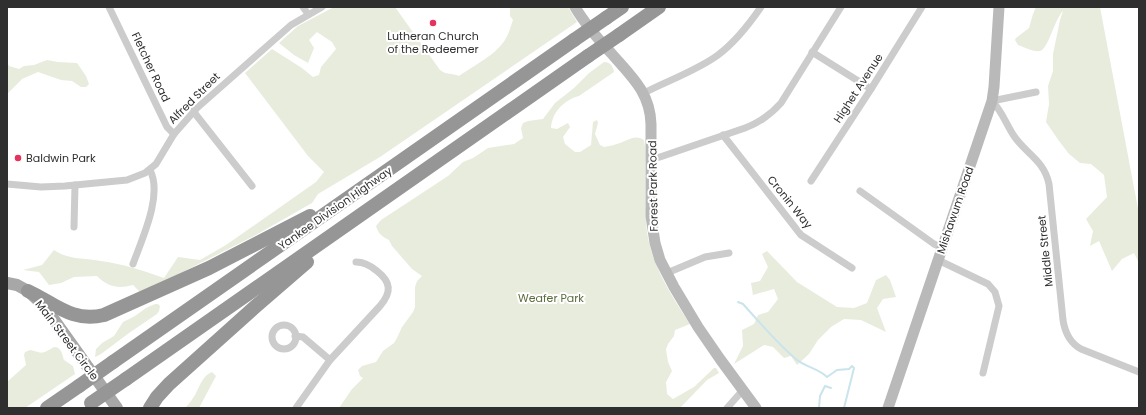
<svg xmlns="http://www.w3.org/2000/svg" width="1146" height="415" viewBox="0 0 1146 415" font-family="Poppins,sans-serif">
	<rect width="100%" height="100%" fill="#fff"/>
	<!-- green -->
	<g fill="#e8ecdd">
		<path d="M334,7H395L440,70C446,75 452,73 459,76C473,66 498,54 506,38C509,33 511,26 513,20L510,16V7H568L577,22L380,157L318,194L312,203L254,236L141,293L133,285C118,289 108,287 97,276L74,277L61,283L49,285L39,272L23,270L42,265L54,250C69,260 84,258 101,261C123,264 144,271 164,278L178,257L200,260L226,245L316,182L324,172L308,156L245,73L272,49L302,68L313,77L319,75L321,67L336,49L332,42L317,32L309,40L314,48L308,63L294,55L279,43L298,26Z"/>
		<path d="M1036,7H1100L1139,214V263L1134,253L1122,259L1112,271L1099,241L1090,246L1093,231L1086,219L1107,197L1104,175L1091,164L1080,163L1069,154L1059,141L1046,122L1049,104L1048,86L1053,71V54L1060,20L1063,11C1055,18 1048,50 1040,51C1033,52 1024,47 1018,45L1015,40L1016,38L1029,28L1033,14Z"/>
		<path d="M47,60L58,62L77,63L86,76L89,84L86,87H81L72,81L61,80L38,72L22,79L7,94V62L9,66L19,69L24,66L34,65Z"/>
		<path d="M604,62C610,62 613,66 614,72L579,96C564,100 552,112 551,128L557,129L568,123L570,127L563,137L565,144L575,152H580L591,145L593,122L597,120L598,123L595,134L600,145L604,147C609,146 615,145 620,143C628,140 636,134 644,140C646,149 645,160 645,170C645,187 645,203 646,220C647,258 669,292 690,324L675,330L674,336L668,344L666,349L668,362L672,371L666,382L667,394L673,399L694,387L714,368H716L719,373L707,380L680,408H339L352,389L363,378L360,376L358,370L362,366L376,362L383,351L394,343L397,338L402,327L413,312L415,307V287L417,281L422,276L412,269L392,246L389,240C382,237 378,233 376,226L381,220L448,176L463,162L473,158L488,148L514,144L523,138L521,128L523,123L528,121L543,119L555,103L574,88L589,73Z"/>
		<path d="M767,251L797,282L837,307L854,308L867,303L876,280L886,275L890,280L896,297L883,299L877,308L886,332L861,320L844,319L831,327L818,340L809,354L797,365L791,356L784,358L773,347L764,345L734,364L743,346L742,330L754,324L758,315L768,312L778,299L774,289L753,295L751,283L760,281L768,267L762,254Z"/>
		<path d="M155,304H158L160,306L159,311L157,314L129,333L101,354L95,357L96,349L102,343L114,336L123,322L135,316L146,308Z"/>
		<path d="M54,347C62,347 62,355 64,360L73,366L75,374L25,408H7V382L26,365L24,355L25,352L30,350C44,353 40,355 54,347Z"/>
		<path d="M212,372L216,376L199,408H185C189,404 192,400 195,395C200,386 202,376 212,372Z"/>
	</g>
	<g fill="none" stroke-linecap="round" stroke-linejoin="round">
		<!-- stream -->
		<g stroke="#cae4ec" stroke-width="2">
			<path d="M738,302L743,304C760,323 777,343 797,360C806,367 819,369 827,377L837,370L849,369L852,366L854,368L844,408"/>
			<path d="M819,408L820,396L825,386L831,388"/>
		</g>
		<!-- street -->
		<g stroke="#ccc" stroke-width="7">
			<path d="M109,7L167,127L174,134"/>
			<path d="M303,7L308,14"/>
			<path d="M812,52L871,89"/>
			<path d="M644,93C667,81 698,70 718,55C734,43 750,23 761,7"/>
			<path d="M992,101C1002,111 1006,124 1014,136C1026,154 1044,160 1049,184L1063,320C1065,333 1070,343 1081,349L1139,372"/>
			<path d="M992,101L1036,92"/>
			<path d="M193,111L252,186"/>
			<path d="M723,135L801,235L852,268"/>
			<path d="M651,158L660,157L745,128C759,123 771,114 781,103L841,7"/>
			<path d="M811,181L871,89L922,7"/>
			<path d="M7,184L41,187L65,186L127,180L145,173L156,164L174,134L197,108L291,25L322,7"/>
			<path d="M860,191L934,244L943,248"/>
			<path d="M74,227L75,185"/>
			<path d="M938,260L988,284L995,292L999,306L983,373"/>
			<path d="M133,264C142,239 163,195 150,170"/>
			<path d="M667,273L705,257L729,253"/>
			<circle cx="284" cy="337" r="12"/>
			<path d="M295,336L303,337L330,360"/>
			<path d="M296,408L330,360L380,306C392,292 391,282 377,271C371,266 364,262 356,262"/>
			<path d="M727,408L743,390"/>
		</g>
		<!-- secondary -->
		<g stroke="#b9b9b9" stroke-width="11">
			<path d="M575,7C585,24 598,39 611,53C631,76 650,92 651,124V216L655,243L660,260L674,287L698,327L720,359L756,408"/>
			<path d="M888,408L992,101L994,87L999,7"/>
		</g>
		<!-- primary -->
		<path stroke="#a7a7a7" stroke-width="12" d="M7,283L17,285L28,291L45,307L117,408"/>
		<!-- highway -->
		<g stroke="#969696" stroke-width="14">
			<path d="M606,18L622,7"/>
			<path d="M619,35L659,7"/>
			<path d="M28,291C54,303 72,323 104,315L209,268L310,216"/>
			<path d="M113,362L574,40"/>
			<path d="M126,379L588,56"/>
			<path d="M47,408L79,386"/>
			<path d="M150,408L157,397L169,384L256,306L307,262"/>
		</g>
		<!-- highway-bridge -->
		<g stroke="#969696" stroke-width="14">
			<path d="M574,40L606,18"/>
			<path d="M588,56L619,35"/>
			<path d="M79,386L113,362"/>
			<path d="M91,403L126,379"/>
		</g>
	</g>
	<!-- markers -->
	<g fill="#e5335d" stroke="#fff" stroke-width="1.5">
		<circle cx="433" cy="23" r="4"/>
		<circle cx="18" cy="158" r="4"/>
	</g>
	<g text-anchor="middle" stroke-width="4" stroke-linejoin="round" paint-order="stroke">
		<!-- poi labels -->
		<g font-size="11" fill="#2f2f2f" stroke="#fff">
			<text x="433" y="40">Lutheran Church<tspan x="433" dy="13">of the Redeemer</tspan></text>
			<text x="26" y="162" text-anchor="start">Baldwin Park</text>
		</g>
		<!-- street labels -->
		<g font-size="11" fill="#2f2f2f" stroke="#fff">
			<text transform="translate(151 67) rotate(65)" y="4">Fletcher Road</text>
			<text transform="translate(858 88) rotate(-57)" y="4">Highet Avenue</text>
			<text transform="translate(194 98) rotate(-45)" y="4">Alfred Street</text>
			<text transform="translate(653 186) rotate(-91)" y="4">Forest Park Road</text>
			<text transform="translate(790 202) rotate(51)" y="4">Cronin Way</text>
			<text transform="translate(335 208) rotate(-35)" y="4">Yankee Division Highway</text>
			<text transform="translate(955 210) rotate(-71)" y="4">Mishawum Road</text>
			<text transform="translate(1045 251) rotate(-96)" y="4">Middle Street</text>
			<text transform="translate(67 340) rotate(53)" y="4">Main Street Circle</text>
		</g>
		<!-- park labels -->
		<g font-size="11" fill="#5a6b3c" stroke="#fff">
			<text x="551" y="302">Weafer Park</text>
		</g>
	</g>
	<!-- border -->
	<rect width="1146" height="415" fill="none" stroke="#2f2f2f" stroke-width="16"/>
</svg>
